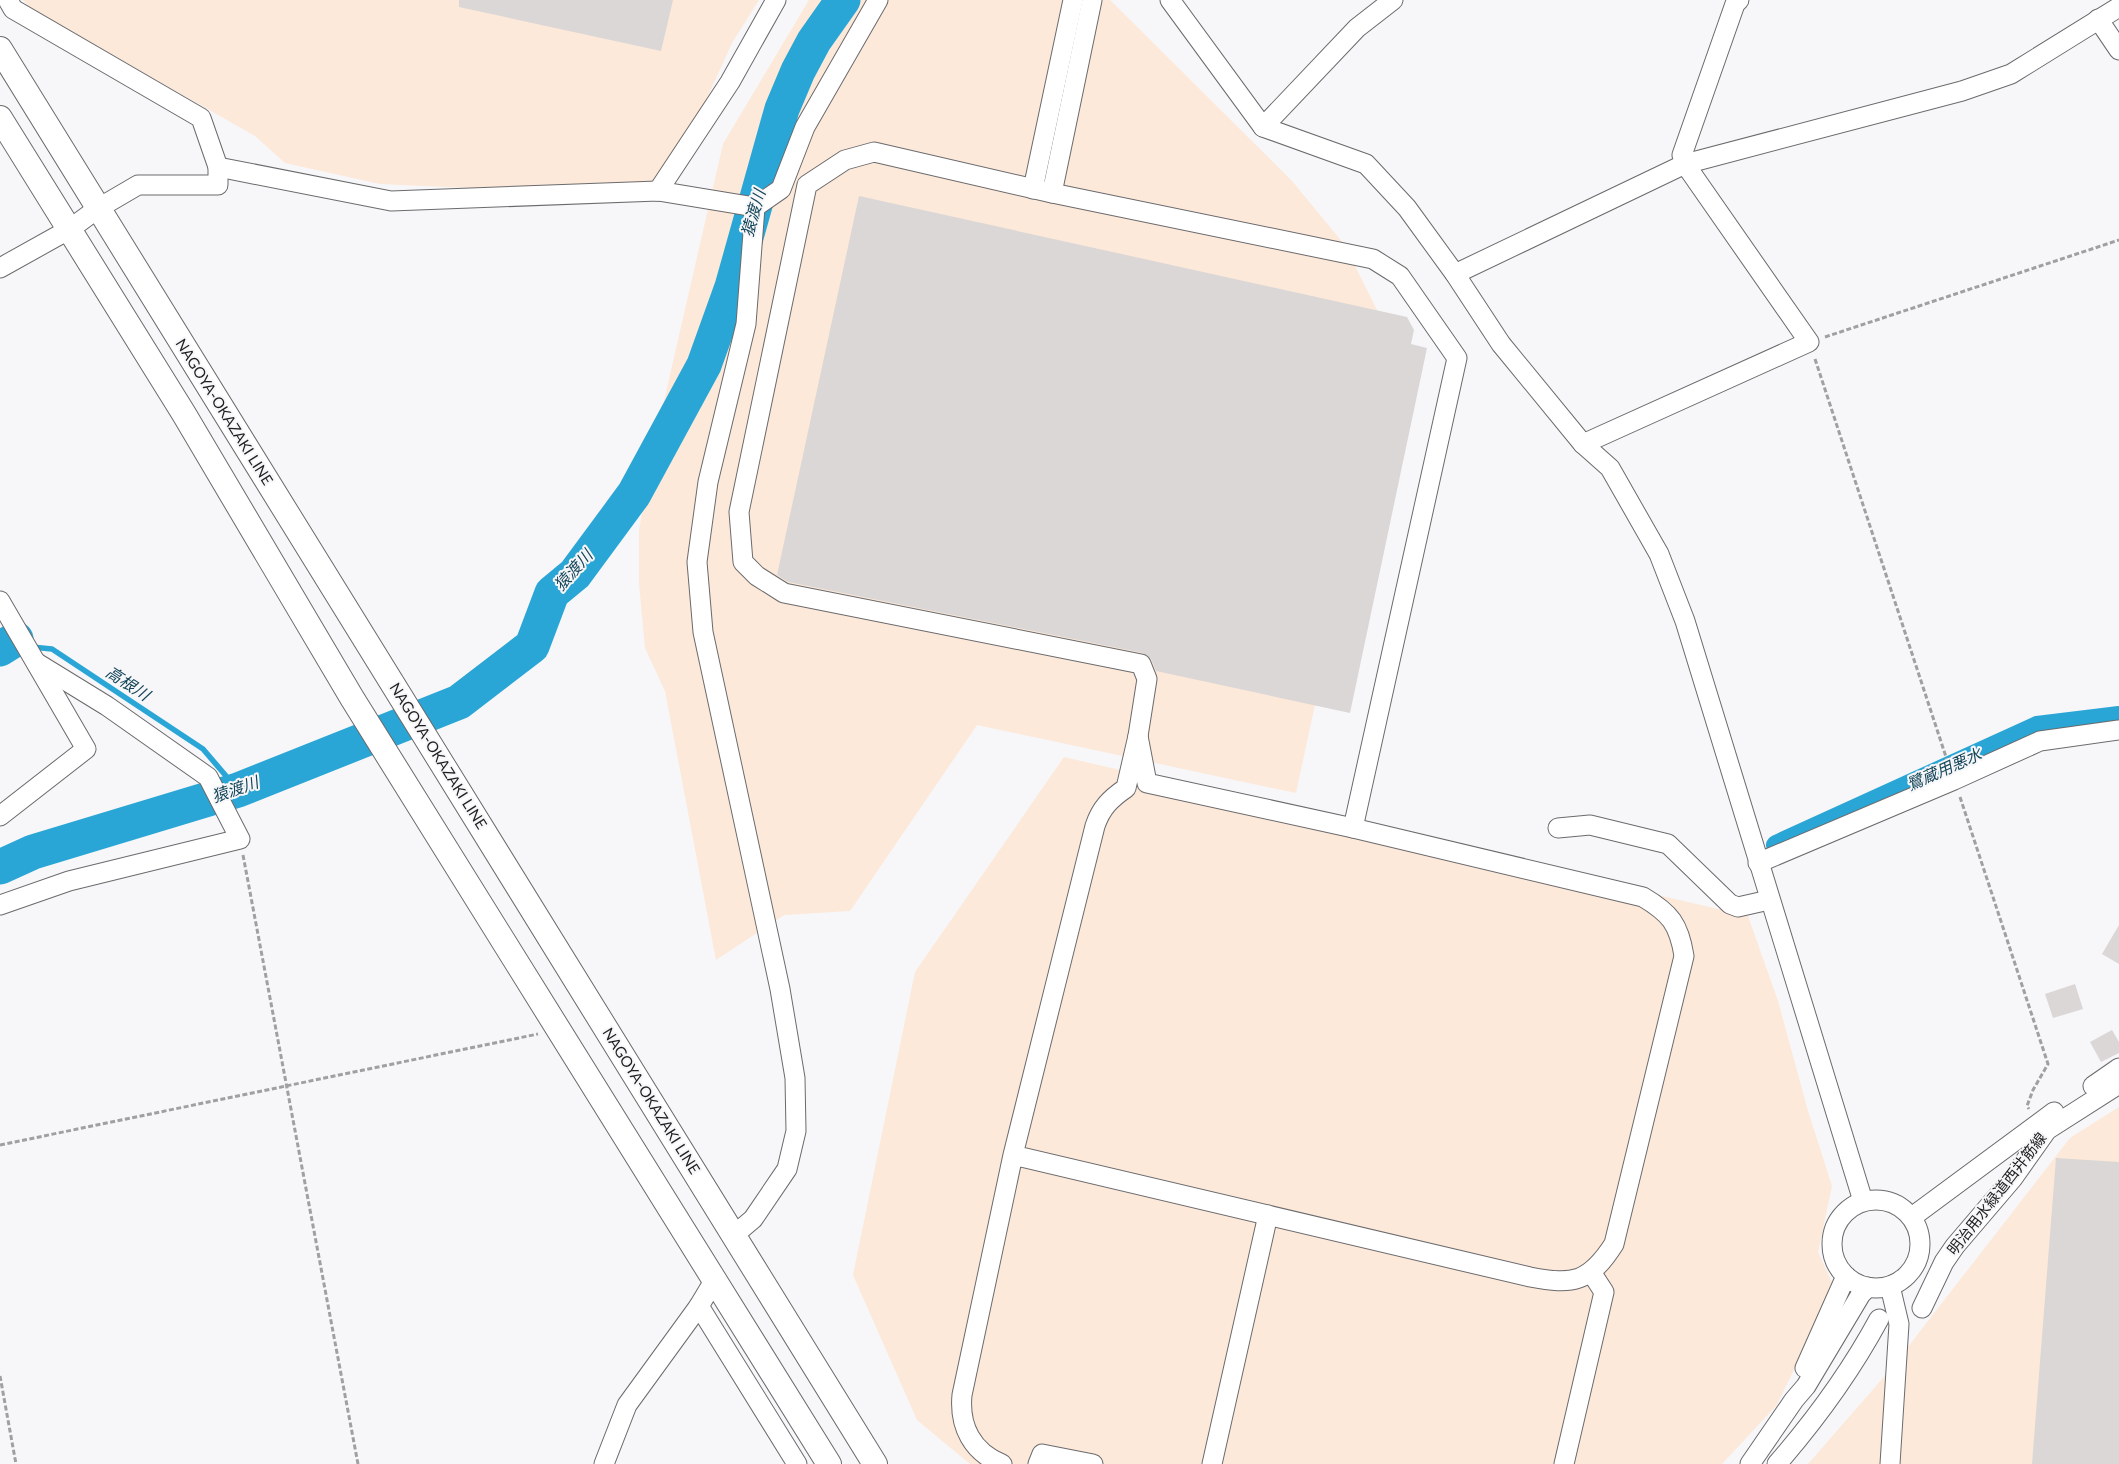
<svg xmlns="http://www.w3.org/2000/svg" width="2119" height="1464" viewBox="0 0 2119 1464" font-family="Lato,'Noto Sans JP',sans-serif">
	<rect width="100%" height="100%" fill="#f7f6f9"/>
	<!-- industrial -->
	<g fill="#fce9d9">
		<path d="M23,0H759L732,43L668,184L655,196L380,184L285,163L255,136L30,8Z"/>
		<path d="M809,0H1110L1292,181L1344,244L1393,342L1296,793L977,725L850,911L784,915L716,960L665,691L645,648L639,583V531L650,462L723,144Z"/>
		<path d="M1064,757L1748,916L1778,1001L1808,1111L1832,1186L1818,1252L1833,1285L1830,1297L1776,1406L1722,1464H970L917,1420L853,1275L915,972Z"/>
		<path d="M2119,1107V1464H1808L1890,1370L2070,1138Z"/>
	</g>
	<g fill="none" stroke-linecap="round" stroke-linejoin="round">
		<!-- stream -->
		<path stroke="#29a6d5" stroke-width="5.5" d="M32,647L52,649L203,749L238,790"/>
		<!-- canal -->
		<path stroke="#29a6d5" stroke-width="20" d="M1776,845L2037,726L2119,716"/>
		<!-- river -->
		<g stroke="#29a6d5" stroke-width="35">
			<path d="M0,649L16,639"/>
			<path d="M0,867L33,852L238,790L459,702L532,646L552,593L575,574L634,494L704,365L732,287L782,109L798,71L814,41L843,0"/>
		</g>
	</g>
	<!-- building -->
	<g fill="#dbd7d6">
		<path d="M459,0H673L661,51L459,7Z"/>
		<path d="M859,196L1407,317L1414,330L1411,344L1427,348L1350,713L1156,671L1151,659L1143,653L788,582L777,575Z"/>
		<path d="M2119,925V964L2102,954Z"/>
		<path d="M2075,984L2083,1009L2053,1018L2045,994Z"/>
		<path d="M2112,1030L2119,1042V1053L2101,1062L2090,1042Z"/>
		<path d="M2056,1158L2119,1162V1464H2032Z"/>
	</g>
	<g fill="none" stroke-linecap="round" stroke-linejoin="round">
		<!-- minor casing -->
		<g stroke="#6b6a6d" stroke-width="21">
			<g id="minor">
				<path d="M1170,0L1263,127L1366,164L1407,208L1455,274L1501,344L1583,444L1610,468L1659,554L1685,621L1863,1201"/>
				<path d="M2098,19L2119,50"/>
				<path d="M1263,127L1357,28L1393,0"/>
				<path d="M218,167L391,201L658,191L755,207"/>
				<path d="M1033,189L1073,0"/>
				<path d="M658,191L730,82L776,0"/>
				<path d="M1052,193L1092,0"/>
				<path d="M0,268L70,229L97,209L138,185H218V167L201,118L13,9L8,0"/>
				<path d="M1455,274L1685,164L1962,91L2011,74L2119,7"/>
				<path d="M1583,444L1809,342L1685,164L1682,155L1735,4L1739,0"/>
				<path d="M0,601L86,749L0,816"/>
				<path d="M1138,736L1147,679L1141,664L784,593L757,576L743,562L739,512L807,185L845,160L874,152L1052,193L1373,259L1400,276L1457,358L1353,828"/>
				<path d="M1558,828L1590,825L1668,844L1730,904L1738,907L1769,900"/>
				<path d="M1758,863L1954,780L2040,741L2119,730"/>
				<path d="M0,905L69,881L240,839L208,777L107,706L37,663"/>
				<path d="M2093,1086L2119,1068"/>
				<circle cx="1876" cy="1244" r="44"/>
				<path d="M1912,1217L2054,1112"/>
				<path d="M734,1235L753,1219L787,1169L796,1131L795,1078L780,989L703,632L697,562L708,482L746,324L755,207L781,189L805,127L878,0"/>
				<path d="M1890,1286L1899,1324L1890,1464"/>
				<path d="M699,1306L797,1464"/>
				<path d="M1922,1308L1944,1262L1955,1246L2013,1178L2047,1130L2119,1084"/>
				<path d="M1805,1368L1846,1276"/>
				<path d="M604,1464L627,1405L699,1306L714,1281"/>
				<path d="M1002,1464C972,1452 959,1426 962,1395L1013,1155L1095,826C1101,808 1110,799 1126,788L1138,736L1147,783L1353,828L1643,897C1670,913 1679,924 1684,956L1614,1244C1589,1283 1573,1285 1530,1277L1013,1155"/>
				<path d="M1038,1464L1042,1454L1093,1464"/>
				<path d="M1212,1464L1268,1215"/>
				<path d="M1564,1464L1604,1292L1591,1272"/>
				<path d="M1750,1464L1794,1400L1806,1386L1861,1294L1868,1287"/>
				<path d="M1777,1464C1816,1419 1851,1371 1879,1319"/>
			</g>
		</g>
		<!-- major casing -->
		<g stroke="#6b6a6d" stroke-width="26">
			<g id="major">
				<path d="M0,49L875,1464"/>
				<path d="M0,118L184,414L352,698L829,1464"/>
			</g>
		</g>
		<!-- path -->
		<g stroke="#a09fa1" stroke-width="3" stroke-dasharray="5 2.5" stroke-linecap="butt">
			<path d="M1825,337L2119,240"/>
			<path d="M1815,359L1948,763"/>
			<path d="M1960,797L2048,1064L2033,1090L2027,1106L2029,1109"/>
			<path d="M243,855L358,1464"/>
			<path d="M0,1145L538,1034"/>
			<path d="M0,1376L16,1464"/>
		</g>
		<!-- minor -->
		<use href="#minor" stroke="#fff" stroke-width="19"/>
		<!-- major -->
		<use href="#major" stroke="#fff" stroke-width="24"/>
	</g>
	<g text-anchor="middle" stroke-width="4" stroke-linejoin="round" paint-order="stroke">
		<!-- street labels -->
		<g font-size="15" fill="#1e1e1f" stroke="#f7f6f9">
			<text transform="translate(224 412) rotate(58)" y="5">NAGOYA-OKAZAKI LINE</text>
			<text transform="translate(438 756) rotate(58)" y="5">NAGOYA-OKAZAKI LINE</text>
			<text transform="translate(651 1101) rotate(58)" y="5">NAGOYA-OKAZAKI LINE</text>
			<text transform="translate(1997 1194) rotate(-52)" y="5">明治用水緑道西井筋線</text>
		</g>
		<!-- water labels -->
		<g font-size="16" font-style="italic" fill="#144659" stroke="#f7f6f9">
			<text transform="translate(753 213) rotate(-74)" y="6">猿渡川</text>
			<text transform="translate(573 570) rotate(-48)" y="6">猿渡川</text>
			<text transform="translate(128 683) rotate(33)" y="6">高根川</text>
			<text transform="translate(1944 769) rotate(-24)" y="6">鷺蔵用悪水</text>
			<text transform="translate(235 789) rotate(-19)" y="6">猿渡川</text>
		</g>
	</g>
</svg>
